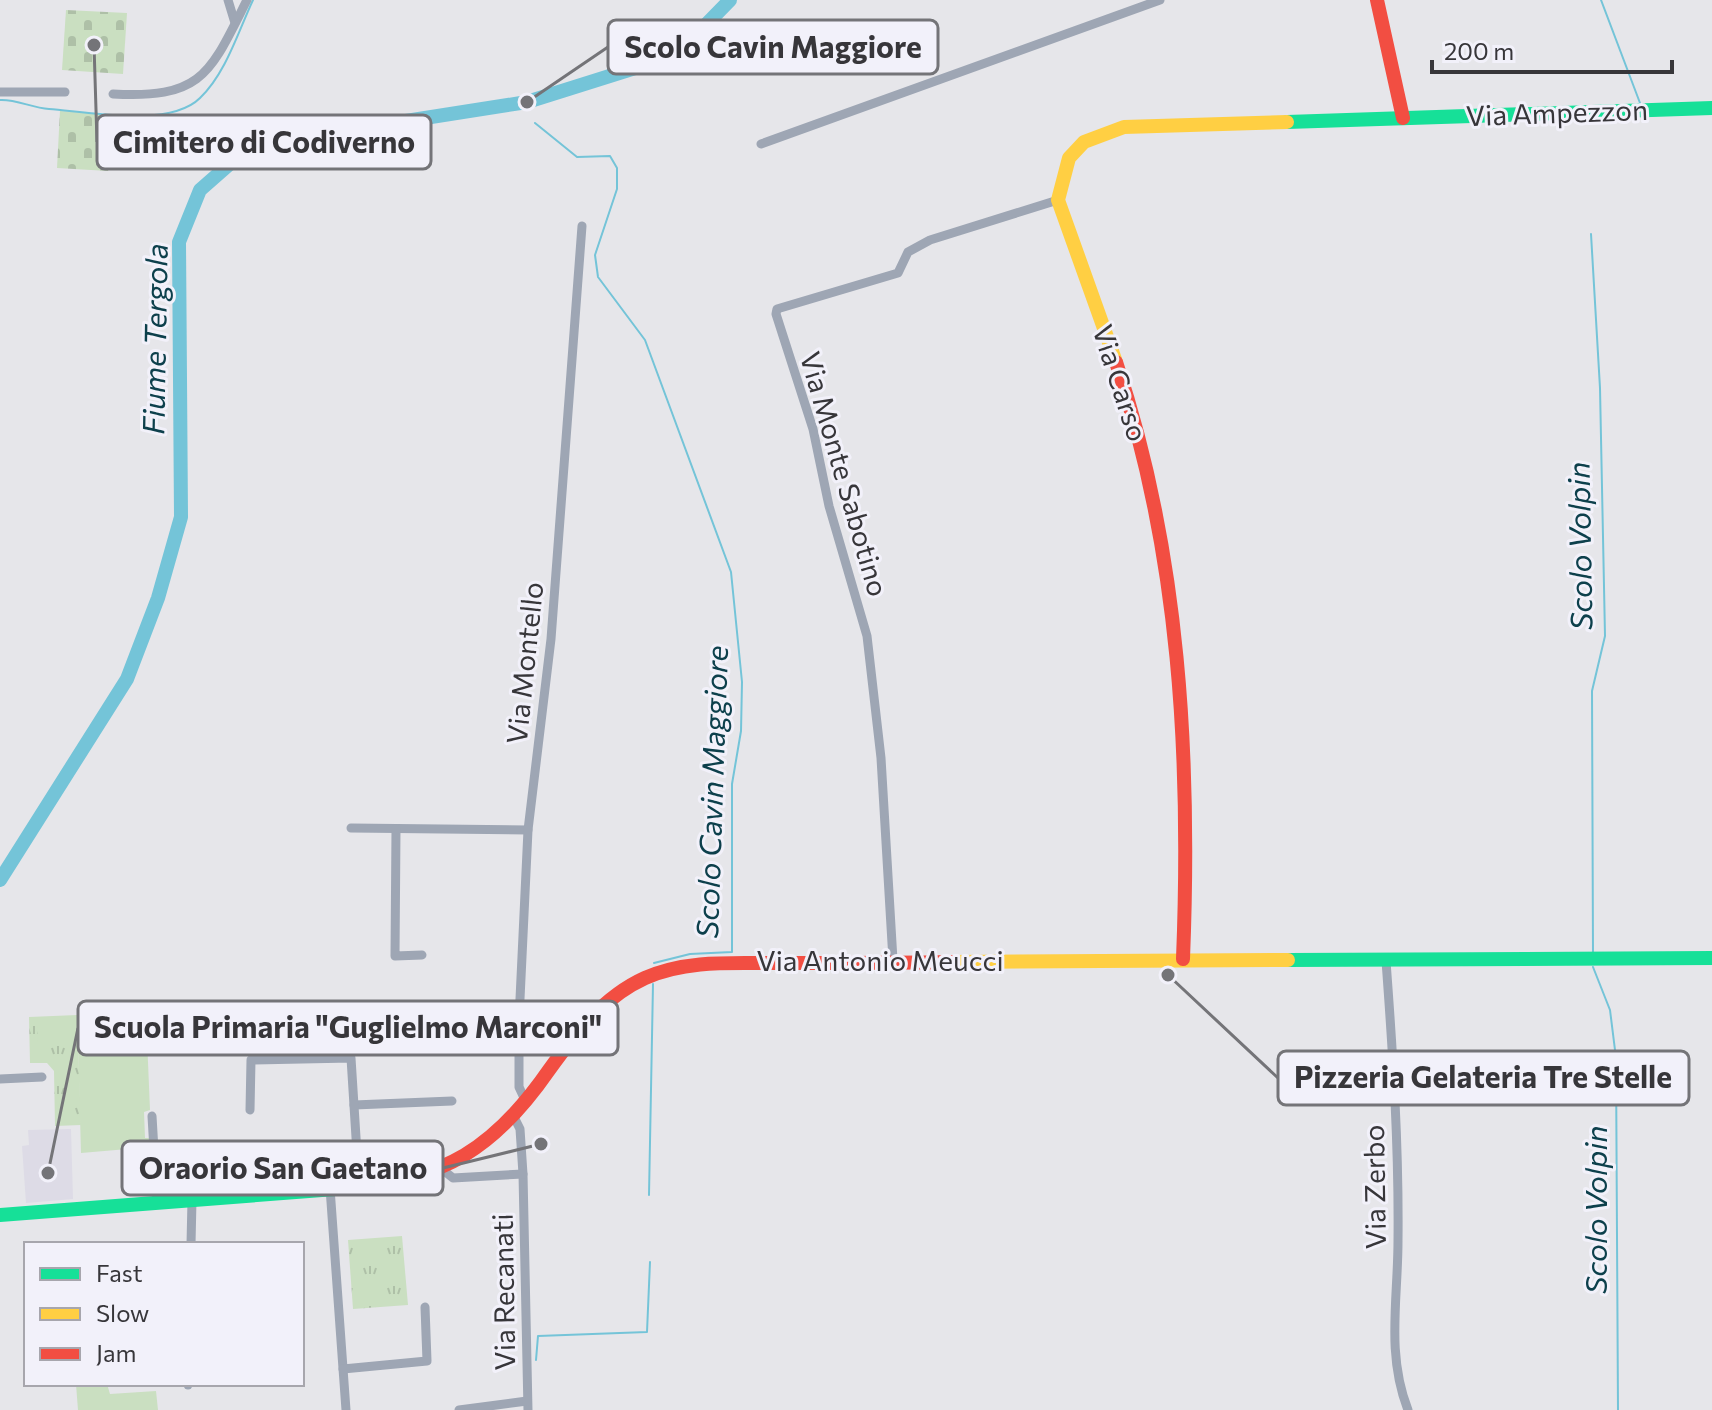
<svg xmlns="http://www.w3.org/2000/svg" width="1712" height="1410" viewBox="0 0 1712 1410" font-family="Commissioner,sans-serif">
	<defs>
		<pattern id="grass-tufts" width="24" height="20" patternUnits="userSpaceOnUse" patternTransform="scale(2)"><rect width="24" height="20" fill="#cadfc1"/><path d="M3 7l-1-3M5 7V3M7 7l1-3M15 17l-1-3M17 17v-4M19 17l1-3" fill="none" stroke="#aec0a7"/></pattern>
		<pattern id="cemetery-stones" width="16" height="16" patternUnits="userSpaceOnUse" patternTransform="scale(2)"><rect width="16" height="16" fill="#cadfc1"/><path d="M2 7V4a2 2 0 0 1 4 0v3zM10 15v-3a2 2 0 0 1 4 0v3z" fill="#aec0a7"/></pattern>
	</defs>
	<rect width="100%" height="100%" fill="#e6e6ea"/>
	<!-- built -->
	<path fill="#dddbe6" d="M71,1129L73,1199L26,1203L22,1146L29,1145L28,1130Z"/>
	<!-- grass -->
	<g fill="url(#grass-tufts)">
		<path d="M77,1015L81,1125L55,1126L54,1071L47,1063H30L29,1017Z"/>
		<path d="M402,1236L408,1305L353,1309L348,1240Z"/>
	</g>
	<!-- cemetery -->
	<g fill="url(#cemetery-stones)">
		<path d="M66,10L127,13L123,74L62,70Z"/>
		<path d="M60,111L115,115L111,167L108,171L57,168Z"/>
	</g>
	<!-- pitch -->
	<g fill="#cadfc1">
		<path d="M146,1014L150,1110L144,1112L145,1138H151V1147L81,1153L78,1045H38L37,1023H77V1015Z"/>
		<path d="M76,1384H107L110,1394L156,1391L158,1410H78Z"/>
	</g>
	<g fill="none" stroke-linecap="round" stroke-linejoin="round">
		<!-- stream -->
		<g stroke="#74c4d8" stroke-width="2">
			<path d="M1601,0L1640,103"/>
			<path d="M0,100C16,99 32,108 49,109C88,112 170,128 200,98C226,73 238,32 253,0"/>
			<path d="M527,102L528,106"/>
			<path d="M535,123L577,157L610,156L617,168V189L595,255L598,277L645,340L731,572L742,682L741,731L732,784V952L690,954L654,963"/>
			<path d="M1591,234L1600,388L1605,636L1592,691L1593,952"/>
			<path d="M1593,967L1610,1010L1616,1058L1618,1410"/>
			<path d="M649,1195L653,984"/>
			<path d="M536,1360L538,1336L647,1332L650,1262"/>
		</g>
		<!-- river -->
		<path stroke="#74c4d8" stroke-width="14" d="M0,880L127,679L158,598L181,517L179,242L200,190L233,161L272,142L527,102L651,63L693,38L730,0"/>
		<!-- street -->
		<g stroke="#9ea6b4" stroke-width="9">
			<path d="M228,0L235,23"/>
			<path d="M0,92H65"/>
			<path d="M113,94C203,99 210,73 247,0"/>
			<path d="M761,144L1160,0"/>
			<path d="M351,828L528,830"/>
			<path d="M396,829L395,956L422,955"/>
			<path d="M893,960L881,758L867,636L829,506L813,429L776,314L777,309L898,273L908,252L930,240L1058,200"/>
			<path d="M1386,961C1393,1055 1399,1148 1398,1241C1398,1299 1386,1354 1408,1410"/>
			<path d="M0,1079L42,1077"/>
			<path d="M526,1102L519,1087V1020L528,830L551,639L582,226"/>
			<path d="M354,1105L452,1101"/>
			<path d="M250,1110L251,1060L351,1058L359,1185"/>
			<path d="M152,1116L157,1202"/>
			<path d="M514,1117L520,1129L523,1174L528,1410"/>
			<path d="M443,1170L453,1178L523,1174"/>
			<path d="M330,1188L346,1410"/>
			<path d="M191,1244L192,1200"/>
			<path d="M343,1369L427,1361L425,1307"/>
			<path d="M188,1385V1384"/>
			<path d="M459,1410L527,1401"/>
		</g>
		<!-- fast -->
		<g stroke="#16e098" stroke-width="14">
			<path d="M1287,122L1712,108"/>
			<path d="M1288,960L1712,958"/>
			<path d="M0,1215L348,1188"/>
		</g>
		<!-- slow -->
		<g stroke="#ffcf43" stroke-width="14">
			<path d="M1116,362L1058,200L1069,158L1084,142L1124,127L1287,122"/>
			<path d="M953,962L1288,960"/>
		</g>
		<!-- jam -->
		<g stroke="#f24e42" stroke-width="14">
			<path d="M1377,0L1403,118"/>
			<path d="M1116,362C1180,554 1191,758 1183,959"/>
			<path d="M348,1188C444,1180 495,1148 549,1070C575,1034 603,997 645,978C690,958 740,964 789,963C843,963 898,963 953,962"/>
		</g>
	</g>
	<g text-anchor="middle" stroke-width="6" stroke-linejoin="round" paint-order="stroke">
		<!-- street labels -->
		<g font-size="28" fill="#37363a" stroke="#f2f1fa">
			<text transform="translate(1557 113) rotate(-2)" y="10">Via Ampezzon</text>
			<text transform="translate(1120 383) rotate(72)" y="10">Via Carso</text>
			<text transform="translate(844 474) rotate(74)" y="10">Via Monte Sabotino</text>
			<text transform="translate(525 663) rotate(-84)" y="10">Via Montello</text>
			<text x="880" y="971">Via Antonio Meucci</text>
			<text transform="translate(1375 1187) rotate(-91)" y="10">Via Zerbo</text>
			<text transform="translate(504 1292) rotate(-91)" y="10">Via Recanati</text>
		</g>
		<!-- water labels -->
		<g font-size="30" font-style="italic" fill="#0d404c" stroke="#f2f1fa">
			<text transform="translate(156 339) rotate(-89)" y="10">Fiume Tergola</text>
			<text transform="translate(1581 546) rotate(-91)" y="10">Scolo Volpin</text>
			<text transform="translate(713 792) rotate(-88)" y="10">Scolo Cavin Maggiore</text>
			<text transform="translate(1597 1210) rotate(-90)" y="10">Scolo Volpin</text>
		</g>
	</g>
	<!-- callouts -->
	<path fill="none" stroke="#747478" stroke-width="3" d="M527 102L608 47M94 45L97 142M48 1173L78 1028M1168 975L1278 1078M541 1144L443 1168"/>
	<g fill="#747478" stroke="#f2f1fa" stroke-width="3">
		<circle cx="527" cy="102" r="8"/>
		<circle cx="94" cy="45" r="8"/>
		<circle cx="48" cy="1173" r="8"/>
		<circle cx="1168" cy="975" r="8"/>
		<circle cx="541" cy="1144" r="8"/>
	</g>
	<g fill="#f2f1fa" stroke="#747478" stroke-width="3">
		<rect x="608" y="20" width="330" height="54" rx="8"/>
		<rect x="97" y="115" width="334" height="54" rx="8"/>
		<rect x="78" y="1001" width="540" height="54" rx="8"/>
		<rect x="1278" y="1051" width="411" height="54" rx="8"/>
		<rect x="122" y="1141" width="321" height="54" rx="8"/>
	</g>
	<g font-size="30" text-anchor="middle" font-weight="bold" fill="#37363a">
		<text x="773" y="58">Scolo Cavin Maggiore</text>
		<text x="264" y="153">Cimitero di Codiverno</text>
		<text x="348" y="1038">Scuola Primaria "Guglielmo Marconi"</text>
		<text x="1483" y="1088">Pizzeria Gelateria Tre Stelle</text>
		<text x="283" y="1179">Oraorio San Gaetano</text>
	</g>
	<!-- legend -->
	<rect x="24" y="1242" width="280" height="144" fill="#f2f1fa" stroke="#a7a6ad" stroke-width="2"/>
	<rect x="40" y="1268" width="40" height="12" fill="#16e098" stroke="#a7a6ad" stroke-width="2"/>
	<text x="96" y="1282" font-size="24" fill="#37363a">Fast</text>
	<rect x="40" y="1308" width="40" height="12" fill="#ffcf43" stroke="#a7a6ad" stroke-width="2"/>
	<text x="96" y="1322" font-size="24" fill="#37363a">Slow</text>
	<rect x="40" y="1348" width="40" height="12" fill="#f24e42" stroke="#a7a6ad" stroke-width="2"/>
	<text x="96" y="1362" font-size="24" fill="#37363a">Jam</text>
	<!-- scale -->
	<path d="M1432 60v12h240v-12" fill="none" stroke="#37363a" stroke-width="4"/>
	<text x="1444" y="60" font-size="24" fill="#37363a" stroke="#f2f1fa" stroke-width="6" paint-order="stroke">200 m</text>
</svg>
